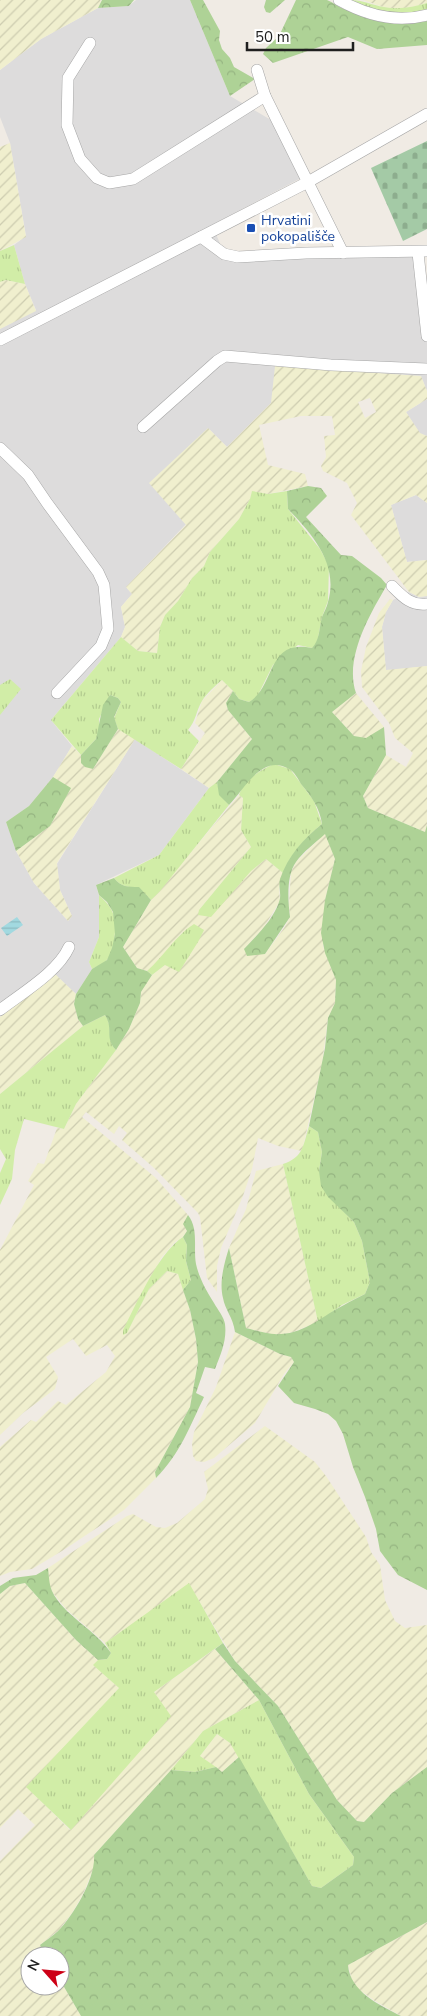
<svg xmlns="http://www.w3.org/2000/svg" width="427" height="2016" viewBox="0 0 427 2016" font-family="'Nunito Sans',sans-serif">
	<defs>
		<pattern id="farmland-furrows" width="10" height="10" patternUnits="userSpaceOnUse" patternTransform="scale(1.25)"><rect width="10" height="10" fill="#f0efce"/><path d="M-1 1l2-2M0 10L10 0M9 11l2-2" fill="none" stroke="#cdccb0"/></pattern>
		<pattern id="grass-tufts" width="24" height="20" patternUnits="userSpaceOnUse" patternTransform="scale(1.25)"><rect width="24" height="20" fill="#d1eda7"/><path d="M3 7l-1-3M5 7V3M7 7l1-3M15 17l-1-3M17 17v-4M19 17l1-3" fill="none" stroke="#b3cb8f"/></pattern>
		<pattern id="forest-crowns" width="20" height="18" patternUnits="userSpaceOnUse" patternTransform="scale(1.25)"><rect width="20" height="18" fill="#aed296"/><path d="M2 6a3 3 0 1 1 6 0M12 15a3 3 0 1 1 6 0" fill="none" stroke="#95b481"/></pattern>
		<pattern id="cemetery-stones" width="16" height="16" patternUnits="userSpaceOnUse" patternTransform="scale(1.25)"><rect width="16" height="16" fill="#a4caa6"/><path d="M2 7V4a2 2 0 0 1 4 0v3zM10 15v-3a2 2 0 0 1 4 0v3z" fill="#8dad8e"/></pattern>
		<pattern id="water-rules" width="6" height="5" patternUnits="userSpaceOnUse" patternTransform="scale(1.25)"><rect width="6" height="5" fill="#a2d9e0"/><path d="M0 2.5h6" fill="none" stroke="#8bbac0"/></pattern>
	</defs>
	<rect width="100%" height="100%" fill="#f0ebe4"/>
	<!-- residential -->
	<g fill="#dddcdc">
		<path d="M136,0H190L230,96L271,120L303,177L212,225L222,248L237,253L397,247L424,261L427,305V391L421,376L271,403L227,447L209,429L150,483L186,524L126,587L132,594L121,607L125,627L121,637L51,720L72,746L53,777L29,806L6,822L16,851L34,883L68,921L72,916L60,890L57,864L135,739L209,788L159,855L96,885L99,896V937L89,962L92,969L76,994L53,973L0,1017V329L36,310L25,284L14,245L26,236L10,143L0,117V70L41,39L98,8L129,6Z"/>
		<path d="M427,399V436L420,434L406,412Z"/>
		<path d="M416,495L427,503V560L407,562L391,505Z"/>
		<path d="M409,592L419,597L427,596V666L386,671L382,627L386,612L393,600Z"/>
	</g>
	<!-- farmland -->
	<g fill="url(#farmland-furrows)" fill-rule="evenodd">
		<path d="M0,0H100L101,1L98,8L41,39L0,70Z"/>
		<path d="M363,0H427V3L412,7L396,9L383,7Z"/>
		<path d="M10,143L26,237L0,251V147Z"/>
		<path d="M6,280L25,284L36,311L0,329V282Z"/>
		<path d="M275,366L421,376L427,391V399L406,412L420,433L427,436V503L416,495L391,505L407,562L427,560V596L419,597L409,592L351,515L357,503L347,483L323,471L321,466L326,457L324,436L335,435L332,416H301L259,425L268,465L305,474L308,486L268,494L252,492L250,499L239,519L210,552L204,566L192,578L178,601L165,615L160,627L157,653L138,651L121,637L125,627L121,607L132,594L126,587L186,525L149,483L208,428L227,447L271,403ZM370,398L376,412L365,418L358,402Z"/>
		<path d="M390,599L393,600L386,612L382,627L386,670L427,666V825L425,832L368,808L363,796L386,755L406,767L413,753L395,738L389,723L362,687L361,671L366,647L379,613Z"/>
		<path d="M222,680L233,691L226,703L228,710L252,739L217,782L209,788L181,769L205,733L195,723L202,701Z"/>
		<path d="M356,693L384,727L366,739L354,736L332,712Z"/>
		<path d="M118,729L135,739L57,863L60,890L72,916L68,921L34,883L16,851L50,826L70,789L53,777L72,746L81,755V763L93,769Z"/>
		<path d="M239,795L243,798L241,830L251,847L199,910L266,859L283,873L279,888L280,901L264,927L244,949L265,954L284,928L290,917L289,904L291,872L296,862L325,833L335,859L325,900L323,946L336,980L335,1003L328,1018L322,1064L302,1151L278,1146L258,1138L252,1169L243,1196L221,1248L217,1266V1292L207,1278L200,1217L198,1213L154,1168L122,1140L127,1133L119,1126L114,1134L86,1112L82,1117L156,1178L188,1215L184,1224L187,1231L183,1237L175,1242L161,1258L127,1333L149,1289L167,1271L178,1274L190,1310L196,1339L198,1362L190,1407L155,1472L156,1478L124,1510L62,1551L32,1569L10,1572L0,1576V1447L31,1420L36,1422L58,1401L66,1405L106,1372L115,1356L107,1345L86,1356L73,1339L46,1357L58,1377L55,1389L23,1413L0,1435V1250L34,1185L28,1181L38,1163L44,1164L57,1128L64,1129L76,1104L116,1050L129,1029L140,1003L141,992L146,984L152,975L165,965L183,931L161,959L147,971L137,968L123,947L151,900Z"/>
		<path d="M54,973L76,994L74,1004L78,1019L83,1026L0,1094V1017Z"/>
		<path d="M283,1164L318,1322L293,1332L283,1334H270L246,1328L229,1248L246,1209L256,1171Z"/>
		<path d="M235,1332L280,1354L291,1357L294,1362L284,1374L255,1423L214,1458L204,1462L196,1461L193,1456L192,1444L194,1432L216,1387Z"/>
		<path d="M265,1426L315,1462L326,1476L366,1537L371,1552L380,1565L385,1600L395,1621L405,1628L427,1625V1767L392,1793L364,1822L357,1821L337,1800L278,1706L235,1661L189,1584L105,1643L66,1609L53,1593L49,1584L48,1568L127,1516L133,1514L156,1527L165,1528L177,1523L205,1499L208,1489L204,1472Z"/>
		<path d="M25,1583L76,1640L98,1660L94,1665L119,1688L27,1787L70,1830L170,1716L154,1692L215,1649L259,1700L203,1731L171,1770L94,1855L95,1865L83,1894L72,1913L59,1930L40,1945L46,1956H30V1986H60V1980L81,2016H0V1861L35,1825L18,1809L0,1828V1594L10,1586Z"/>
		<path d="M217,1734L230,1743L239,1757L222,1772L200,1756Z"/>
		<path d="M427,1922V2016H401L375,2001L358,1989L352,1980L348,1965Z"/>
	</g>
	<!-- grass -->
	<g fill="url(#grass-tufts)">
		<path d="M350,0C363,0 372,5 384,7C399,10 413,7 427,3V11C399,17 376,11 350,0Z"/>
		<path d="M14,245L25,284L6,280L0,282V251Z"/>
		<path d="M252,491L268,494L287,491L288,509L320,549L329,566L328,601L322,617L317,643L312,648L298,645L273,665L257,697L249,702L239,699L233,691L222,680C215,686 207,693 202,701C196,711 196,721 188,730L199,741L181,769L118,729L114,718L121,702L118,698L110,695L99,719V730L96,739L81,755L51,720L121,637L138,651L157,653L160,627L165,615L178,601L192,578L204,566L210,552L239,519L250,499Z"/>
		<path d="M10,679L21,689L0,715V685Z"/>
		<path d="M274,764L290,769L314,801L322,824C306,837 291,853 283,873L266,859L251,871L211,917L198,915L199,910L251,847L241,830L243,798L239,795C244,780 260,770 274,764Z"/>
		<path d="M217,782L220,795L229,805L160,891L151,900L139,888C128,887 121,887 114,878L159,855L209,788Z"/>
		<path d="M99,895C104,900 109,904 112,911C118,922 115,952 106,961C102,964 96,967 92,969L89,962L99,937Z"/>
		<path d="M194,924L204,930L198,942L179,972L165,965L152,975L147,971C164,956 175,936 194,924Z"/>
		<path d="M105,1015C114,1028 105,1038 116,1050L76,1104L64,1129L24,1119L15,1150L12,1179L0,1205V1173L6,1159L0,1149V1094L83,1026Z"/>
		<path d="M309,1126L318,1132L322,1152L319,1171L342,1210L354,1222L362,1241L370,1282L365,1294L342,1305L318,1322L283,1164C304,1157 303,1145 309,1126Z"/>
		<path d="M183,1237L187,1245L186,1261L191,1280L183,1290L178,1274L167,1271L149,1289L127,1333L123,1335V1330C137,1303 158,1253 183,1237Z"/>
		<path d="M189,1583L223,1643L154,1692L171,1716L71,1830L26,1787L119,1688L93,1665L98,1660L107,1659L111,1653L105,1643Z"/>
		<path d="M259,1700L309,1794L354,1857L353,1865L321,1888L312,1886L230,1743L217,1734L200,1756L216,1767L195,1772L171,1770L203,1731Z"/>
	</g>
	<!-- forest -->
	<g fill="url(#forest-crowns)">
		<path d="M102,0H134L129,6L98,8Z"/>
		<path d="M190,0H203L220,31L219,40L222,49L230,58L234,67L255,79L230,96Z"/>
		<path d="M266,0H285L270,13L266,12L264,7Z"/>
		<path d="M296,0C305,0 319,0 327,0C333,2 338,7 344,9C375,21 395,25 427,21V45L377,49L348,37L273,63L263,54L266,48L279,36Z"/>
		<path d="M308,486L321,488L327,496L306,517L341,555L352,556L381,578L387,585C370,614 344,658 356,693L332,712L354,736L366,738L384,727L386,755L363,796L368,808L425,832L427,825V1590L398,1575L380,1551L376,1529L365,1497L353,1467L343,1434L336,1421L328,1414L315,1409L294,1403L278,1386L294,1362L291,1357L280,1354L235,1332C233,1317 225,1310 223,1298C219,1282 224,1264 229,1248L246,1328C258,1331 269,1335 281,1334C305,1333 324,1315 344,1305C350,1301 358,1298 365,1294L370,1282L362,1241L354,1222L328,1197L321,1186L319,1171L322,1152L318,1132L309,1126L325,1048L328,1018L335,1003L336,980L325,953L321,933L325,900L335,859L325,834C315,843 303,852 296,862C286,876 288,901 290,917L265,954L247,956L244,949C257,935 273,920 279,902C282,895 278,887 280,879C288,856 303,839 322,824C320,808 311,796 301,784C298,779 294,771 289,769C262,753 244,790 229,805L219,795L217,782L252,739L228,710L226,703L233,691L239,699L249,702C276,686 266,638 312,648C320,640 319,628 322,617C324,612 327,607 328,602C339,564 312,534 288,509L287,491Z"/>
		<path d="M110,695L118,698L121,702L114,717L118,729L93,769L85,767L81,763V755L96,739L103,705Z"/>
		<path d="M53,777L71,788L50,826L16,851L6,822L29,806Z"/>
		<path d="M114,878C121,887 128,887 139,887L151,900L123,947L137,968L147,971L152,975L141,992L140,1003L129,1029L116,1050C104,1037 114,1029 105,1015L83,1026L78,1019L74,1004L76,994L92,969L107,960L112,948L115,934L113,912L107,902L99,895L96,885Z"/>
		<path d="M188,1215C199,1229 193,1248 196,1264C199,1278 207,1292 214,1303C218,1310 224,1317 225,1324C227,1340 221,1354 215,1369L205,1367L196,1393L204,1397C190,1426 180,1454 156,1478L155,1472L190,1407L198,1362L196,1339L190,1310L183,1290L191,1280L186,1261L187,1245L183,1237L187,1231L183,1224Z"/>
		<path d="M48,1568C49,1576 49,1584 52,1591C63,1615 96,1630 111,1653L107,1659L98,1660L76,1640L25,1583L10,1586L0,1594V1586L13,1578L36,1575Z"/>
		<path d="M223,1643L235,1661L278,1706L337,1800L357,1821L364,1822L392,1793L427,1767V1922L348,1965C350,1992 380,2005 401,2016H81L60,1980V1956H46L40,1945C46,1940 53,1936 58,1931C74,1915 96,1877 94,1855L171,1770L195,1772L216,1767L222,1772L239,1757L312,1886L321,1888L353,1865L354,1857L309,1794L259,1700L215,1649Z"/>
	</g>
	<!-- cemetery -->
	<path fill="url(#cemetery-stones)" d="M427,141V229L403,241L371,168Z"/>
	<!-- water -->
	<path fill="url(#water-rules)" d="M17,917L23,925L7,936L1,928Z"/>
	<g fill="none" stroke-linecap="round" stroke-linejoin="round">
		<!-- minor casing -->
		<g stroke="#a6a6a6" stroke-width="12">
			<g id="minor">
				<path d="M339,0C366,15 397,23 427,15"/>
				<path d="M90,43L68,78L67,125L80,159L97,178L109,183L133,179L265,96"/>
				<path d="M257,70L265,96L343,253"/>
				<path d="M201,237L224,254L238,257L306,253L427,251"/>
				<path d="M418,253L427,336"/>
				<path d="M0,340L308,182L427,114"/>
				<path d="M143,427L217,361L225,356L331,365L427,369"/>
				<path d="M0,448L28,475L47,503L98,572L104,585L108,629L101,646L57,693"/>
				<path d="M392,586C403,597 411,606 427,604"/>
				<path d="M0,1010C22,993 58,972 69,947"/>
			</g>
		</g>
		<!-- minor -->
		<use href="#minor" stroke="#fff" stroke-width="11"/>
	</g>
	<!-- markers -->
	<rect fill="#1a4fb4" stroke="#fff" stroke-width="2" x="246" y="223" width="10" height="10" rx="2.5"/>
	<g text-anchor="middle" stroke-width="5" stroke-linejoin="round" paint-order="stroke">
		<!-- transit labels -->
		<g font-size="14" fill="#164399" stroke="#fff" text-anchor="start">
			<text x="261" y="225">Hrvatini<tspan x="261" dy="16">pokopališče</tspan></text>
		</g>
	</g>
	<!-- north arrow -->
	<g transform="translate(45 1971) rotate(297)"><circle r="24" fill="#ffffff" stroke="#a5a5a5"/>
	<path d="M0-4L9 19L0 12L-9 19Z" fill="#cd0016"/>
	<text y="-8" font-size="14" font-weight="bold" text-anchor="middle" fill="#1f1f1f">N</text>
	</g>
	<!-- scale -->
	<path d="M247 42v8h106v-8" fill="none" stroke="#1f1f1f" stroke-width="2.5"/>
	<text x="255" y="42" font-size="15" fill="#1f1f1f" stroke="#ffffff" stroke-width="4" paint-order="stroke">50 m</text>
</svg>
